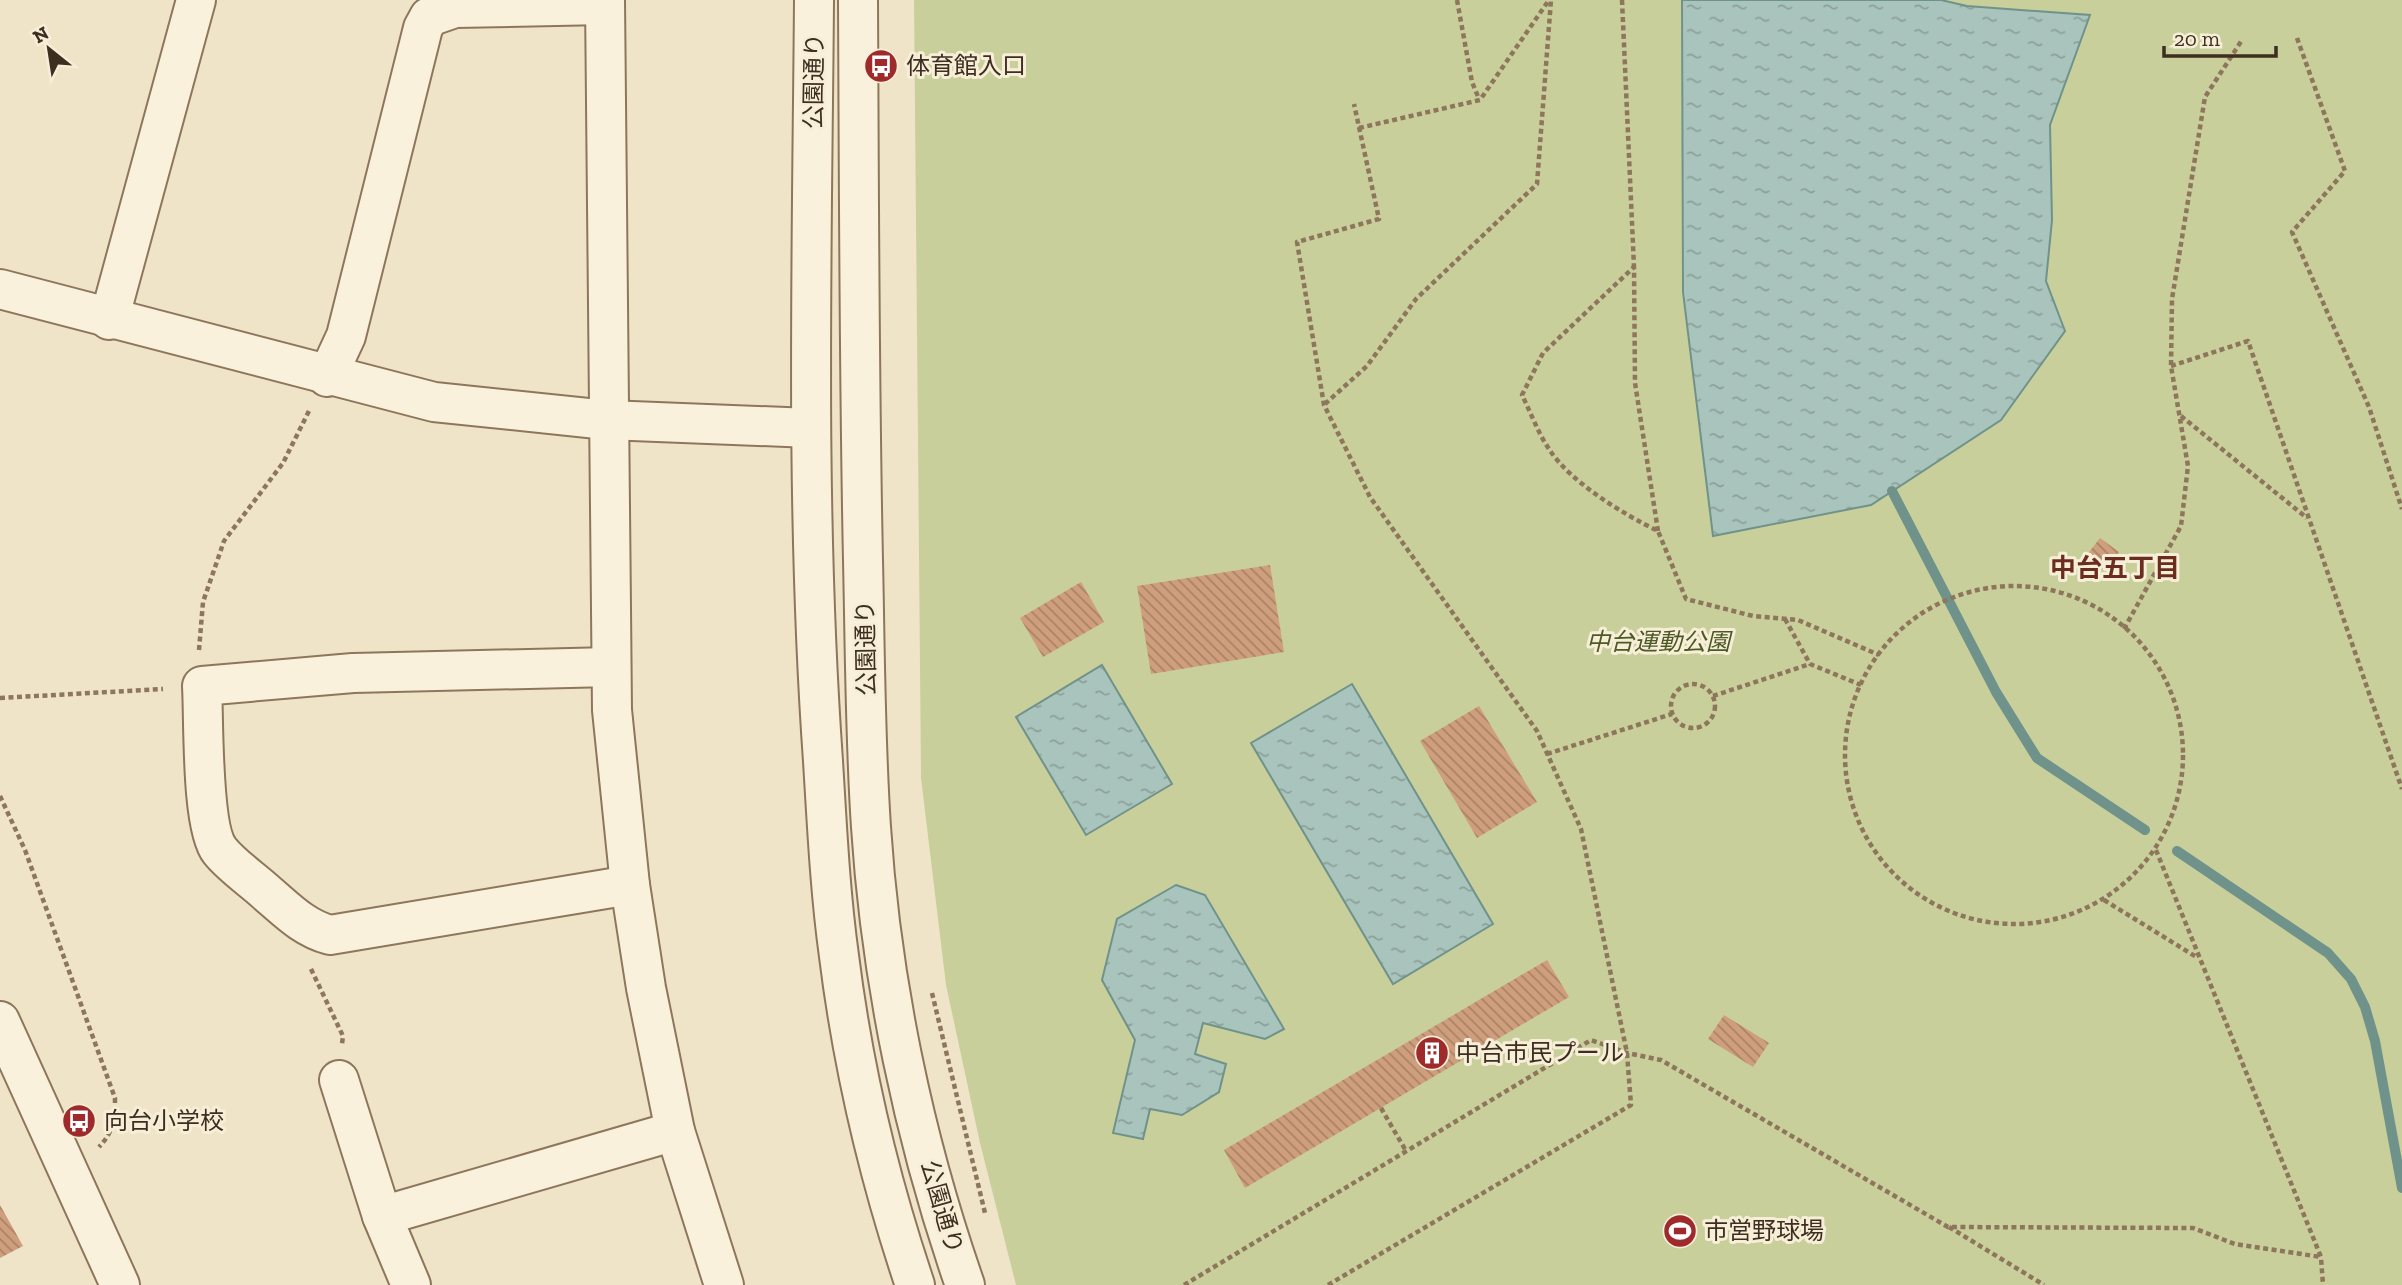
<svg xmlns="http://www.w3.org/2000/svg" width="2402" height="1285" viewBox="0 0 2402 1285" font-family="'Zilla Slab','Noto Sans JP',serif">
	<defs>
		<pattern id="water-ripples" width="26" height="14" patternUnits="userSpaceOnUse" patternTransform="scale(1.75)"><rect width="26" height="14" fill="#a9c4bc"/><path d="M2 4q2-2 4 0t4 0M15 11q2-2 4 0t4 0" fill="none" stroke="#8ba098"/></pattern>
		<pattern id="building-back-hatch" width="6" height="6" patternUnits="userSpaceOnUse" patternTransform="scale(1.75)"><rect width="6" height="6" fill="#cf9f7d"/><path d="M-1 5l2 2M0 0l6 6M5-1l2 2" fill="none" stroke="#a98266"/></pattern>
	</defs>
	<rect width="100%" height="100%" fill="#f0e4c8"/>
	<!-- park -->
	<path fill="#c9cf9b" d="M914,0H2402V1285H1016L980,1143L946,985L921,778Z"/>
	<!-- water -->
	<g fill="url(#water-ripples)" stroke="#6f938a" stroke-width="2">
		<path d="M1682,0H1941L1967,6L2090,15L2050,125L2052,220L2046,281L2065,331L2001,420L1871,505L1713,536L1683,292Z"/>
		<path d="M1102,665L1172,784L1086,835L1016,717Z"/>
		<path d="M1352,684L1493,924L1393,984L1251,743Z"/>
		<path d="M1176,885L1205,895L1284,1029L1265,1039L1203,1023L1195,1054L1226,1064L1219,1092L1182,1115L1150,1109L1143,1139L1113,1133L1135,1040L1102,980L1117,919Z"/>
	</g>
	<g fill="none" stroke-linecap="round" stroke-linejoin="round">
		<!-- stream -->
		<g stroke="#6f938a" stroke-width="10">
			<path d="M1892,491L1996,692L2037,758L2145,830"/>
			<path d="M2177,851L2328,953L2351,979L2365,1007L2375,1041L2402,1188"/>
		</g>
	</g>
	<!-- building -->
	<g fill="url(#building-back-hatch)">
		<path d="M2100,538L2119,552L2105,570L2086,556Z"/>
		<path d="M1270,565L1284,652L1151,674L1137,586Z"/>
		<path d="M1081,582L1104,622L1043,657L1020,618Z"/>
		<path d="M1479,706L1537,802L1477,838L1420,741Z"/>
		<path d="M1547,960L1569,997L1245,1188L1224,1150Z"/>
		<path d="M1724,1015L1769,1043L1753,1067L1708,1039Z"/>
		<path d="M0,1205L23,1246L0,1258Z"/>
	</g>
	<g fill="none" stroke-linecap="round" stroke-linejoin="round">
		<!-- minor casing -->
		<g stroke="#8d765c" stroke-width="42">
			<g id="minor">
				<path d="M605,0L612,710L630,885L646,988L675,1131L724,1285"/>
				<path d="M0,289L434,402L607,420L811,428"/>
				<path d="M109,320L196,0"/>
				<path d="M327,377L346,336L423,28L429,17L455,8L605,5"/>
				<path d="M611,667L353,673L202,686C204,720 201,828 220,851C233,867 253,880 268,894C288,911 304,928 330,935L630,885"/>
				<path d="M339,1080L382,1216L411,1285"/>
				<path d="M382,1216L675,1131"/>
			</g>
		</g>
		<!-- tertiary casing -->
		<g stroke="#8d765c" stroke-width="42">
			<g id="tertiary">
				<path d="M814,0C812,254 805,508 823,761C827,826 830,891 839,956C853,1068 879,1178 915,1285"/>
				<path d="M858,0C859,187 859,373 863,560C865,649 865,738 871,827C881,981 914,1139 965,1285"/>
				<path d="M0,1021L120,1285"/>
			</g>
		</g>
		<!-- path -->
		<g stroke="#8d765c" stroke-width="4.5" stroke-dasharray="5 3.5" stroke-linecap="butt">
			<path d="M1457,0L1472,82L1479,99"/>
			<path d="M1622,0L1634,267"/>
			<path d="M2297,38L2345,171L2292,232L2369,407L2402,509"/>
			<path d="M1359,128L1480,100L1549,0"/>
			<path d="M2171,366L2248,341L2402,789"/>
			<path d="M1325,404L1367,366L1416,299L1537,184L1551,0"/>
			<path d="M2181,416L2307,518"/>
			<path d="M1658,531L1635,383L1634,267L1543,353L1522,395C1531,413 1538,433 1549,449C1570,482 1623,514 1658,531L1686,599L1753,616L1798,620L1879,655"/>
			<circle cx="2014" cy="755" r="169"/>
			<path d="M1785,619L1810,664L1861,685"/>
			<path d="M2124,629L2181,526L2188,466L2171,366L2172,299L2205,97L2242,40"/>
			<path d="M199,650L203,602L224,541L283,463L310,409"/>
			<circle cx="1693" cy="706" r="22"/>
			<path d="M1713,696L1810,664"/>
			<path d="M0,698L163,689"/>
			<path d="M1547,754L1672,714"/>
			<path d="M0,796L25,850L115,1098C115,1118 114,1131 99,1147"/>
			<path d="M2156,850L2321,1257L2323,1285"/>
			<path d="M2104,900L2198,958"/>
			<path d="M311,969L343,1036L342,1044"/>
			<path d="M932,993L985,1213"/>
			<path d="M1381,1108L1406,1151"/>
			<path d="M1949,1227L2044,1285"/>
			<path d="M1184,1285L1591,1040L1627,1053L1661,1060L1948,1227L2193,1228L2235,1244L2321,1257"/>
			<path d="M1328,1285L1631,1105L1627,1053L1581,829L1537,731L1370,497L1324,405L1297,242L1379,219L1354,104"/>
		</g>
		<!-- minor -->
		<use href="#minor" stroke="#faf1dc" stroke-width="38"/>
		<!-- tertiary -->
		<use href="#tertiary" stroke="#faf1dc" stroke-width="38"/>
	</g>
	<!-- icons -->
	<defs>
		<g id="bus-disc" transform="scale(1.75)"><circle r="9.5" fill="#9e2a2b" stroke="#f7eed8"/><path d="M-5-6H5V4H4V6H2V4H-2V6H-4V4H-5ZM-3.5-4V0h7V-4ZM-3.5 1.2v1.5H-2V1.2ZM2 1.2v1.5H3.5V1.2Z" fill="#fff"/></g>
		<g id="building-disc" transform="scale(1.75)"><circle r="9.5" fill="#9e2a2b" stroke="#f7eed8"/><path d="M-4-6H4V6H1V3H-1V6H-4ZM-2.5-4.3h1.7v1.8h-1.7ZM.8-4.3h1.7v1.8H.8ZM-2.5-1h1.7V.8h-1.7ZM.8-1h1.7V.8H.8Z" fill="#fff"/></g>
		<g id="stadium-disc" transform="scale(1.75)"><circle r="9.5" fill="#9e2a2b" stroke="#f7eed8"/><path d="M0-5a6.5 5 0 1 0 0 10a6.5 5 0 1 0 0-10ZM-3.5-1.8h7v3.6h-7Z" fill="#fff"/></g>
	</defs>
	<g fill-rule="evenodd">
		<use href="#bus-disc" x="881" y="66"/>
		<use href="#building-disc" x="1432" y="1053"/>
		<use href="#bus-disc" x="79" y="1121"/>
		<use href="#stadium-disc" x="1680" y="1231"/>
	</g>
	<g text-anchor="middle" stroke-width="6" stroke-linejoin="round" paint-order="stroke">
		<!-- poi labels -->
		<g font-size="24" fill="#3d2e20" stroke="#f7eed8" text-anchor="start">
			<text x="906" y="74">体育館入口</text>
			<text x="1456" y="1061">中台市民プール</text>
			<text x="104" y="1129">向台小学校</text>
			<text x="1704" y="1239">市営野球場</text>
		</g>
		<!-- street labels -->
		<g font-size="24" fill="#3d2e20" stroke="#f7eed8">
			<text transform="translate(814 81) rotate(-89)" y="8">公園通り</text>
			<text transform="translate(866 648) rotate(-91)" y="8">公園通り</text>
			<text transform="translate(942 1207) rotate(74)" y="8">公園通り</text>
		</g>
		<!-- park labels -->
		<g font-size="24" font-style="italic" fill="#4d5a26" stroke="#f7eed8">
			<text x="1658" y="650">中台運動公園</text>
		</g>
		<!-- neighbourhood labels -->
		<g font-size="26" font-weight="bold" fill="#6b2e1e" stroke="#f7eed8">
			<text x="2115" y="577">中台五丁目</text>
		</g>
	</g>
	<!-- north arrow -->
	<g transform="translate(49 49) rotate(330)" stroke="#f7eed8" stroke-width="5" paint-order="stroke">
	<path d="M0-5L12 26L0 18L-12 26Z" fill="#3d2e20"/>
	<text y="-10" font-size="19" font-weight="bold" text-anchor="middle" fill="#3d2e20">N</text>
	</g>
	<!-- scale -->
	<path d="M2164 46v10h112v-10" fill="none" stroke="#3d2e20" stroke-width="3.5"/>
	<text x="2174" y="46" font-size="21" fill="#3d2e20" stroke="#f7eed8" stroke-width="5" paint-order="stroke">20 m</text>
</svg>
